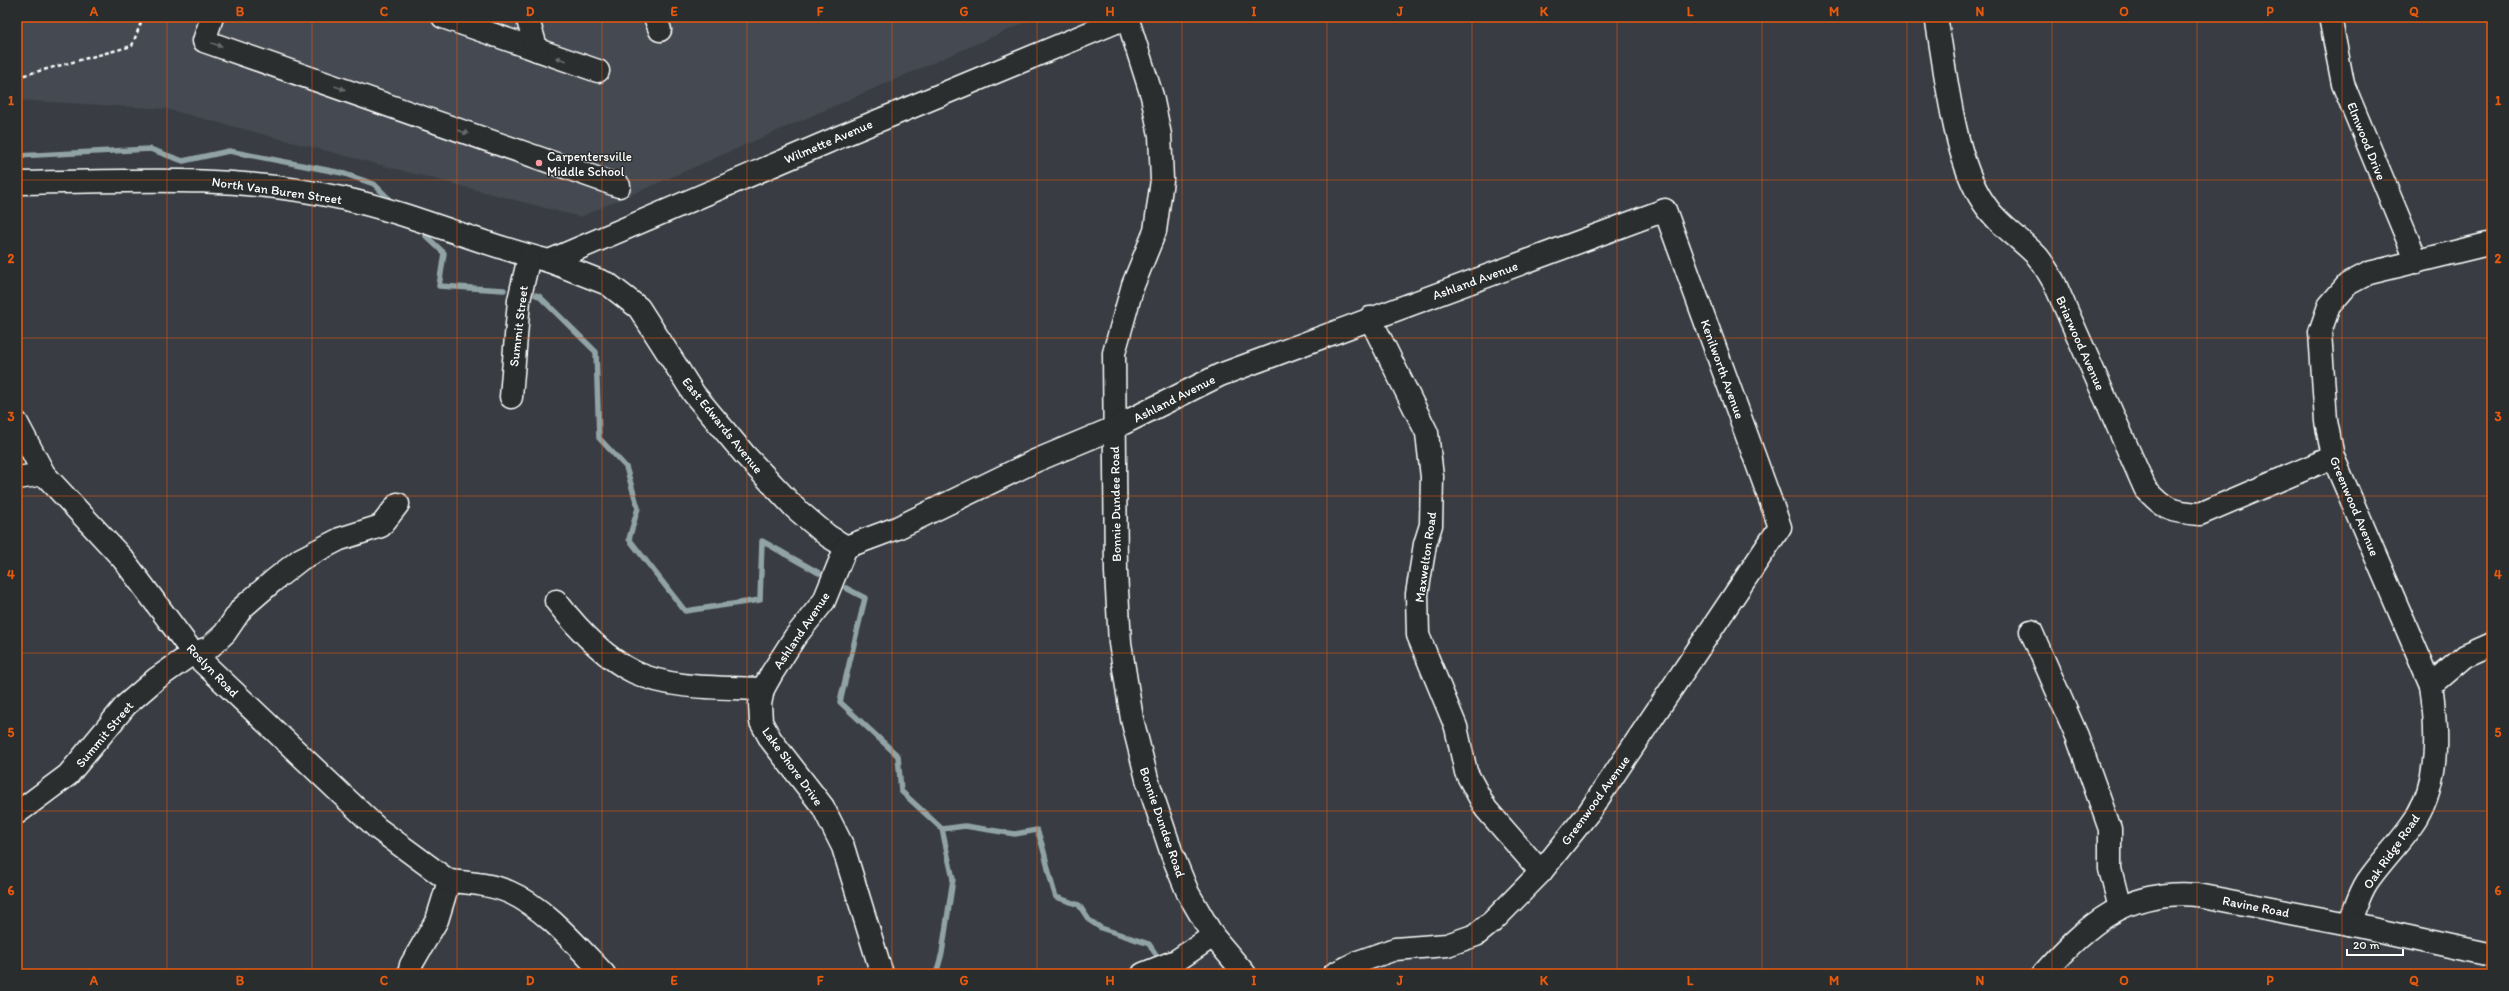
<svg xmlns="http://www.w3.org/2000/svg" width="2509" height="991" viewBox="0 0 2509 991" font-family="Itim,sans-serif">
	<rect width="100%" height="100%" fill="#393d43"/>
	<filter id="ink" filterUnits="userSpaceOnUse"><feTurbulence type="fractalNoise" baseFrequency=".025" numOctaves="2"/><feDisplacementMap in="SourceGraphic" scale="8" xChannelSelector="R" yChannelSelector="G"/><feConvolveMatrix kernelMatrix="1 2 1 2 8 2 1 2 1" color-interpolation-filters="sRGB"/></filter>
	<g filter="url(#ink)">
		<!-- built -->
		<path fill="#444851" d="M17,17H1038L580,217L166,109L17,100Z"/>
		<g fill="none" stroke-linecap="round" stroke-linejoin="round">
			<!-- stream -->
			<g stroke="#91a3a6" stroke-width="5.5">
				<path d="M17,156L150,149L183,161L229,151L342,173L374,184L388,198"/>
				<path d="M426,236L444,253L439,286L504,290"/>
				<path d="M536,295L539,296L596,352L599,438L626,467L638,508L629,539L685,611L760,600L762,541L819,573"/>
				<path d="M846,588L865,598L840,702L898,756L901,791L942,829L953,879L942,953L936,974"/>
				<path d="M942,829L965,826L1015,834L1037,830C1046,852 1048,875 1056,897L1079,905L1089,920L1101,928L1149,944L1155,953"/>
			</g>
			<!-- minor casing -->
			<g stroke="#fff" stroke-width="25">
				<g id="minor">
					<path d="M212,17L204,41L619,186"/>
					<path d="M443,17L598,71"/>
					<path d="M527,17L537,50"/>
					<path d="M655,17L660,30"/>
					<path d="M1127,17L1152,96L1160,135L1162,180L1155,231L1133,285L1114,353L1116,572L1120,643L1132,719L1147,779L1172,854L1188,893L1213,936L1245,974"/>
					<path d="M1936,17C1946,71 1953,157 1983,202C1997,224 2020,238 2037,256C2044,264 2049,274 2054,282L2145,488C2165,510 2171,512 2200,514L2333,457"/>
					<path d="M2330,17L2343,84L2417,262"/>
					<path d="M17,183C126,181 234,174 341,198C412,213 479,244 549,261L844,135L1128,17"/>
					<path d="M549,261L608,284L639,308L694,394L745,455L795,508L828,536L846,547"/>
					<path d="M1370,318L1427,433L1432,477L1431,525L1425,544L1417,594L1418,635L1456,727L1466,772L1486,809L1541,872"/>
					<path d="M511,397L519,300L529,257"/>
					<path d="M17,423L44,474L123,559L193,653L377,828L449,881L437,920L411,965L409,974"/>
					<path d="M17,478L44,474"/>
					<path d="M846,547L897,528L1035,461L1114,428L1220,375L1665,210L1780,527L1589,812L1541,872L1493,921L1476,935L1447,945L1395,949L1358,962L1334,974"/>
					<path d="M846,547L824,601L795,637L772,673L763,689L760,704L761,722L771,740L823,807L843,847L882,974"/>
					<path d="M556,601C577,628 603,657 634,672C672,690 722,687 763,689"/>
					<path d="M2031,631L2077,736L2110,829V869L2120,908"/>
					<path d="M2431,685L2465,656L2492,644"/>
					<path d="M17,813L68,775L126,705L156,679L193,653L209,648L225,633L242,608L273,581L301,559L340,539L381,526L398,504"/>
					<path d="M449,881C470,883 490,884 509,892C544,907 578,947 604,974"/>
					<path d="M2349,924C2355,910 2359,894 2367,882C2382,860 2402,841 2416,819C2440,779 2437,729 2431,685L2333,457L2326,421L2320,332L2329,306L2348,284L2369,273L2492,243"/>
					<path d="M1143,974L1176,961L1213,936"/>
					<path d="M2043,974C2087,924 2127,889 2198,895L2349,924L2492,955"/>
				</g>
			</g>
			<!-- path -->
			<path stroke="#fff" stroke-width="2.5" stroke-dasharray="4 3" stroke-linecap="butt" d="M17,77L132,46L143,17"/>
			<!-- minor -->
			<use href="#minor" stroke="#2a2d2e" stroke-width="22"/>
		</g>
		<!-- one-way arrows -->
		<defs><path id="oneway-solid" d="M-6-.8H1V-3.2L6.5 0L1 3.2V.8H-6Z"/></defs>
		<g fill="#6a6c6d">
			<use href="#oneway-solid" transform="translate(217 45) rotate(19)"/>
			<use href="#oneway-solid" transform="translate(561 59) rotate(-161)"/>
			<use href="#oneway-solid" transform="translate(340 88) rotate(19)"/>
			<use href="#oneway-solid" transform="translate(463 132) rotate(19)"/>
		</g>
	</g>
	<!-- grid -->
	<path fill="none" stroke="#e8590c" stroke-width="1" stroke-opacity="0.55" d="M167,17V974M312,17V974M457,17V974M602,17V974M747,17V974M892,17V974M1037,17V974M1182,17V974M1327,17V974M1472,17V974M1617,17V974M1762,17V974M1907,17V974M2052,17V974M2197,17V974M2342,17V974M17,180H2492M17,338H2492M17,496H2492M17,653H2492M17,811H2492"/>
	<!-- markers -->
	<circle fill="#ff9aa2" stroke="#2a2d2e" stroke-width="1.5" cx="539" cy="163" r="4"/>
	<g text-anchor="middle" stroke-width="3" stroke-linejoin="round" paint-order="stroke">
		<!-- street labels -->
		<g font-size="13" fill="#fff" stroke="#2a2d2e">
			<text transform="translate(828 141) rotate(-23)" y="5">Wilmette Avenue</text>
			<text transform="translate(2367 141) rotate(68)" y="5">Elmwood Drive</text>
			<text transform="translate(277 190) rotate(8)" y="5">North Van Buren Street</text>
			<text transform="translate(1475 280) rotate(-20)" y="5">Ashland Avenue</text>
			<text transform="translate(518 326) rotate(-83)" y="5">Summit Street</text>
			<text transform="translate(2081 343) rotate(66)" y="5">Briarwood Avenue</text>
			<text transform="translate(1723 369) rotate(70)" y="5">Kenilworth Avenue</text>
			<text transform="translate(1174 398) rotate(-27)" y="5">Ashland Avenue</text>
			<text transform="translate(723 425) rotate(51)" y="5">East Edwards Avenue</text>
			<text transform="translate(1115 504) rotate(-91)" y="5">Bonnie Dundee Road</text>
			<text transform="translate(2355 506) rotate(67)" y="5">Greenwood Avenue</text>
			<text transform="translate(1425 557) rotate(-82)" y="5">Maxwelton Road</text>
			<text transform="translate(801 630) rotate(-56)" y="5">Ashland Avenue</text>
			<text transform="translate(213 670) rotate(46)" y="5">Roslyn Road</text>
			<text transform="translate(104 734) rotate(-50)" y="5">Summit Street</text>
			<text transform="translate(793 766) rotate(54)" y="5">Lake Shore Drive</text>
			<text transform="translate(1595 800) rotate(-54)" y="5">Greenwood Avenue</text>
			<text transform="translate(1163 822) rotate(71)" y="5">Bonnie Dundee Road</text>
			<text transform="translate(2391 851) rotate(-55)" y="5">Oak Ridge Road</text>
			<text transform="translate(2256 906) rotate(11)" y="5">Ravine Road</text>
		</g>
		<!-- poi labels -->
		<g font-size="13" fill="#fff" stroke="#2a2d2e" text-anchor="start">
			<text x="547" y="161">Carpentersville<tspan x="547" dy="15">Middle School</tspan></text>
		</g>
	</g>
	<!-- margin -->
	<rect width="2509" height="991" fill="none" stroke="#2a2d2e" stroke-width="44"/>
	<!-- scale -->
	<path d="M2347 949v6h56v-6" fill="none" stroke="#ffffff" stroke-width="2"/>
	<text x="2353" y="949" font-size="12" fill="#ffffff" stroke="#2a2d2e" stroke-width="3" paint-order="stroke">20 m</text>
	<rect x="22" y="22" width="2465" height="947" fill="none" stroke="#e8590c" stroke-width="1.5"/>
	<g font-size="13" text-anchor="middle" font-weight="bold" fill="#e8590c">
		<text x="94" y="16">A</text>
		<text x="240" y="16">B</text>
		<text x="384" y="16">C</text>
		<text x="530" y="16">D</text>
		<text x="674" y="16">E</text>
		<text x="820" y="16">F</text>
		<text x="964" y="16">G</text>
		<text x="1110" y="16">H</text>
		<text x="1254" y="16">I</text>
		<text x="1400" y="16">J</text>
		<text x="1544" y="16">K</text>
		<text x="1690" y="16">L</text>
		<text x="1834" y="16">M</text>
		<text x="1980" y="16">N</text>
		<text x="2124" y="16">O</text>
		<text x="2270" y="16">P</text>
		<text x="2414" y="16">Q</text>
		<text x="11" y="105">1</text>
		<text x="2498" y="105">1</text>
		<text x="11" y="263">2</text>
		<text x="2498" y="263">2</text>
		<text x="11" y="421">3</text>
		<text x="2498" y="421">3</text>
		<text x="11" y="579">4</text>
		<text x="2498" y="579">4</text>
		<text x="11" y="737">5</text>
		<text x="2498" y="737">5</text>
		<text x="11" y="895">6</text>
		<text x="2498" y="895">6</text>
		<text x="94" y="985">A</text>
		<text x="240" y="985">B</text>
		<text x="384" y="985">C</text>
		<text x="530" y="985">D</text>
		<text x="674" y="985">E</text>
		<text x="820" y="985">F</text>
		<text x="964" y="985">G</text>
		<text x="1110" y="985">H</text>
		<text x="1254" y="985">I</text>
		<text x="1400" y="985">J</text>
		<text x="1544" y="985">K</text>
		<text x="1690" y="985">L</text>
		<text x="1834" y="985">M</text>
		<text x="1980" y="985">N</text>
		<text x="2124" y="985">O</text>
		<text x="2270" y="985">P</text>
		<text x="2414" y="985">Q</text>
	</g>
</svg>
